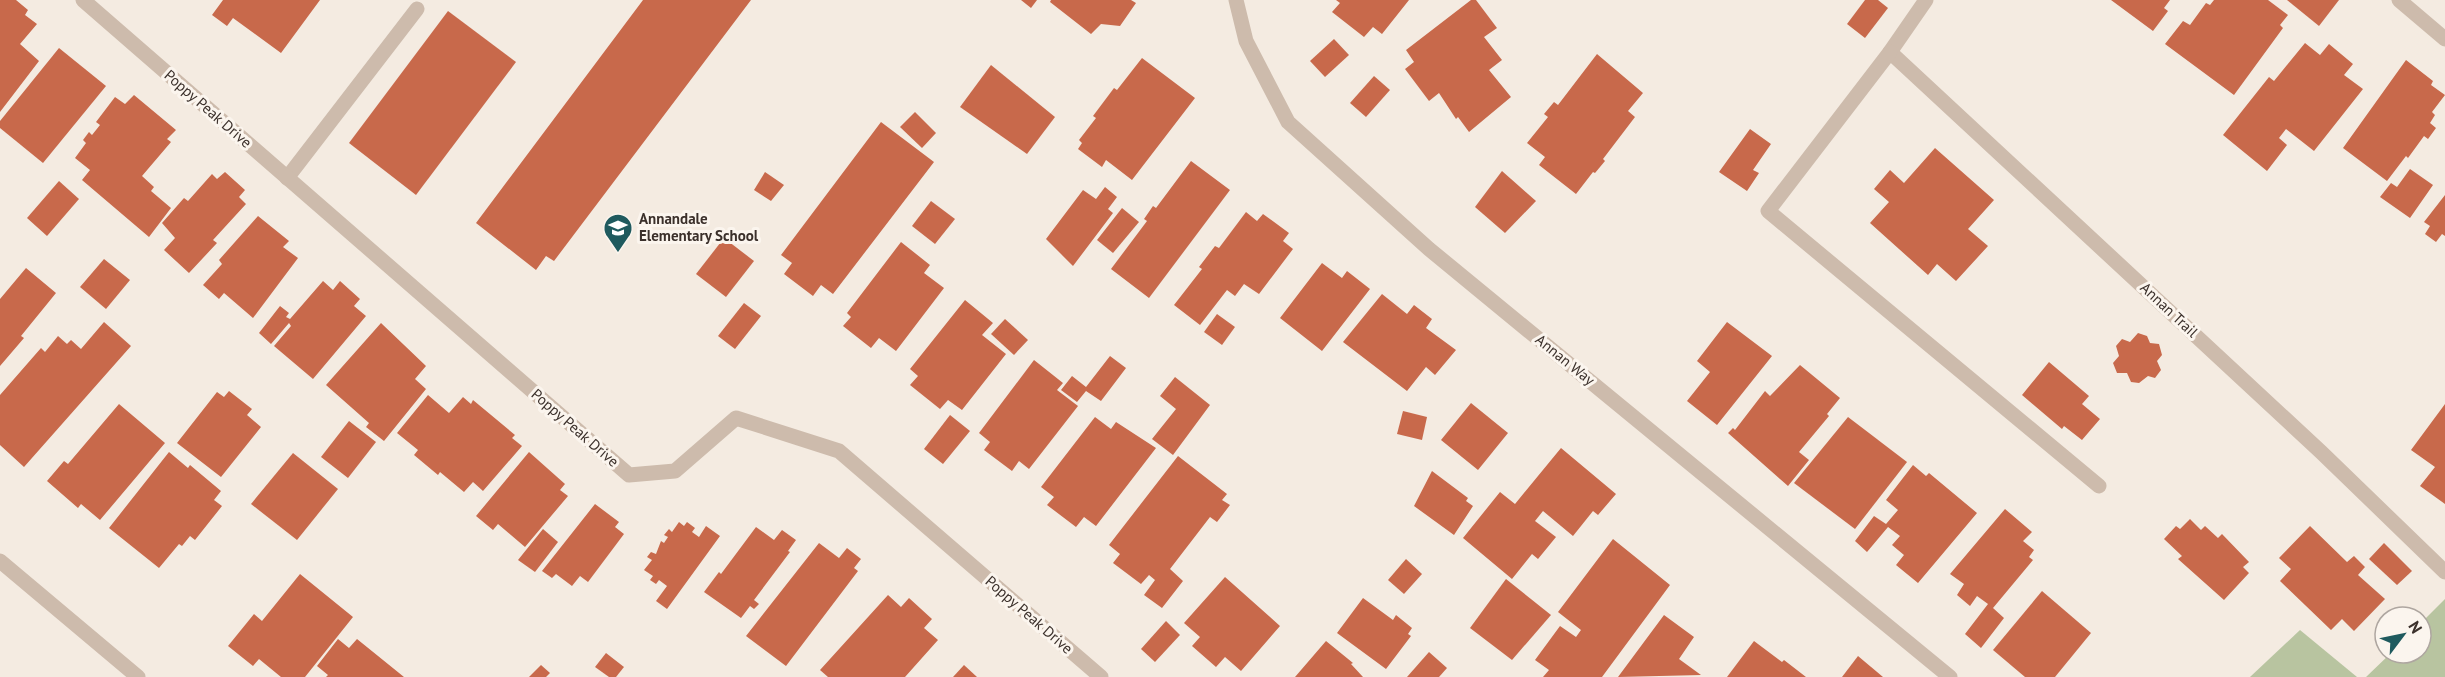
<svg xmlns="http://www.w3.org/2000/svg" width="2445" height="677" viewBox="0 0 2445 677" font-family="'PT Sans',sans-serif">
	<rect width="100%" height="100%" fill="#f4ebe1"/>
	<!-- green -->
	<g fill="#b8c4a0">
		<path d="M2445,599V677H2366L2391,653H2421V623Z"/>
		<path d="M2300,630L2357,677H2250Z"/>
	</g>
	<!-- building -->
	<g fill="#c8694b">
		<path d="M0,0H16L28,10L25,15L37,24L20,44L39,61L0,112Z"/>
		<path d="M223,0H320L281,53L233,18L227,26L212,15Z"/>
		<path d="M643,0H751L554,261L546,256L536,270L476,223Z"/>
		<path d="M1021,0H1037L1031,8Z"/>
		<path d="M1051,0H1131L1136,3L1120,26L1101,24L1091,34L1050,2Z"/>
		<path d="M1336,0H1409L1382,34L1373,27L1364,37L1332,12L1340,3Z"/>
		<path d="M1471,0H1476L1497,28L1484,37L1502,60L1489,70L1511,97L1469,132L1458,117L1456,119L1439,93L1429,101L1405,69L1414,62L1406,50Z"/>
		<path d="M1865,0H1878L1888,8L1865,38L1847,24Z"/>
		<path d="M2111,0H2170L2164,8L2168,11L2153,31Z"/>
		<path d="M2214,0H2268L2288,15L2280,25L2283,28L2234,95L2165,44L2183,21L2190,25L2206,3L2210,5Z"/>
		<path d="M2287,0H2339L2319,26Z"/>
		<path d="M448,11L516,62L416,195L349,143Z"/>
		<path d="M1334,39L1349,55L1325,77L1310,61Z"/>
		<path d="M2305,43L2320,55L2329,44L2353,64L2344,75L2363,89L2314,151L2286,129L2279,138L2287,145L2267,171L2223,135L2269,77L2274,81Z"/>
		<path d="M59,48L106,86L43,163L0,128V121Z"/>
		<path d="M1597,54L1643,93L1628,111L1635,117L1603,159L1605,161L1595,173L1593,172L1576,194L1539,165L1545,157L1527,143L1548,117L1544,114L1554,102L1558,105Z"/>
		<path d="M1142,58L1195,98L1132,180L1106,160L1102,167L1078,149L1082,143L1079,140L1096,118L1093,116L1114,88L1117,90Z"/>
		<path d="M2406,60L2433,81L2431,85L2445,95L2432,112L2435,115L2430,123L2436,128L2428,139L2424,136L2408,158L2406,156L2387,181L2343,148Z"/>
		<path d="M991,65L1055,117L1027,154L960,107Z"/>
		<path d="M1374,76L1390,90L1366,117L1350,103Z"/>
		<path d="M134,95L176,130L167,139L171,142L142,176L154,187L151,191L171,208L149,237L82,180L90,170L75,158L86,143L83,140L89,132L92,135L100,125L96,122L115,97L125,104Z"/>
		<path d="M915,112L936,133L922,148L900,127Z"/>
		<path d="M881,122L934,162L833,294L821,285L813,296L784,274L792,263L781,255Z"/>
		<path d="M1750,129L1771,144L1753,170L1759,173L1747,191L1719,172Z"/>
		<path d="M1935,148L1994,200L1968,229L1988,246L1956,281L1937,264L1928,275L1870,223L1889,202L1874,189L1890,170L1904,183Z"/>
		<path d="M1191,161L1230,190L1149,298L1111,269L1147,221L1144,219L1153,206L1156,208Z"/>
		<path d="M2410,169L2433,185L2410,218L2380,197L2391,183L2397,187Z"/>
		<path d="M1502,171L1536,201L1505,233L1475,207Z"/>
		<path d="M225,172L245,190L239,197L246,204L213,240L217,243L189,273L164,250L175,238L162,223L184,198L188,201L212,174L217,179Z"/>
		<path d="M765,172L784,185L771,201L754,190Z"/>
		<path d="M59,181L79,199L47,236L27,218Z"/>
		<path d="M1105,187L1117,197L1108,209L1113,213L1073,266L1046,239L1083,190L1096,199Z"/>
		<path d="M2445,195V236L2442,234L2436,242L2425,234L2430,226L2424,222Z"/>
		<path d="M931,201L955,219L935,244L912,226Z"/>
		<path d="M1122,208L1139,222L1113,253L1097,240Z"/>
		<path d="M1246,212L1257,221L1263,214L1289,233L1283,241L1293,249L1259,294L1244,284L1235,296L1227,290L1200,325L1174,305L1202,269L1199,267L1215,246L1219,248Z"/>
		<path d="M258,216L289,241L283,247L298,258L253,318L224,293L219,299L203,285L222,264L219,260Z"/>
		<path d="M724,238L754,261L726,297L696,274Z"/>
		<path d="M901,242L930,265L924,273L944,288L896,351L879,338L871,348L843,326L851,317L847,313Z"/>
		<path d="M104,259L130,280L106,309L80,287Z"/>
		<path d="M1322,263L1342,278L1347,271L1370,289L1322,351L1280,318Z"/>
		<path d="M26,268L56,293L21,336L24,338L0,366V299Z"/>
		<path d="M323,281L333,290L340,281L360,299L354,306L366,316L313,379L274,346L291,326L289,323L271,344L259,333L280,306L289,313L286,317L290,319Z"/>
		<path d="M1382,294L1407,314L1414,305L1432,319L1426,328L1456,350L1435,375L1426,367L1407,391L1343,342Z"/>
		<path d="M965,300L993,323L982,335L1006,354L962,410L948,400L940,409L910,385L918,376L910,369Z"/>
		<path d="M744,303L761,316L735,349L718,336Z"/>
		<path d="M1217,314L1235,327L1222,345L1204,332Z"/>
		<path d="M1005,319L1028,340L1014,355L991,334Z"/>
		<path d="M104,322L131,346L24,467L0,445V395L41,348L45,352L58,336L67,344L71,340L81,349Z"/>
		<path d="M1727,322L1772,356L1717,425L1687,401L1710,372L1697,361Z"/>
		<path d="M381,323L426,366L415,379L426,389L384,441L366,427L369,423L326,385Z"/>
		<path d="M2138,333L2147,336L2150,343L2159,344L2162,355L2157,361L2161,370L2155,378L2148,376L2139,383L2131,382L2127,373H2117L2113,363L2119,356L2116,346L2122,339L2130,342Z"/>
		<path d="M1110,356L1126,368L1101,401L1086,391L1077,402L1061,390L1072,376L1086,387Z"/>
		<path d="M1034,360L1063,383L1057,390L1078,406L1029,469L1019,461L1012,471L984,450L990,442L979,433Z"/>
		<path d="M2049,362L2089,396L2082,404L2100,419L2082,440L2064,426L2062,429L2022,395Z"/>
		<path d="M1800,365L1840,398L1827,414L1829,416L1799,452L1809,460L1788,486L1728,433L1733,428L1735,430L1765,391L1770,396Z"/>
		<path d="M1175,377L1210,405L1173,455L1152,439L1176,409L1160,396Z"/>
		<path d="M229,391L252,409L247,415L261,427L221,477L177,443L217,392L224,397Z"/>
		<path d="M428,395L449,413L463,397L471,404L473,400L515,435L512,438L522,446L483,491L473,482L464,492L440,472L438,475L414,455L418,450L397,433Z"/>
		<path d="M1471,403L1508,433L1478,470L1441,440Z"/>
		<path d="M119,404L165,443L100,520L81,504L78,508L47,481L64,461L68,464Z"/>
		<path d="M2445,404V504L2420,486L2435,467L2411,450Z"/>
		<path d="M1403,411L1427,417L1422,440L1397,434Z"/>
		<path d="M950,415L970,431L943,464L924,449Z"/>
		<path d="M1095,417L1111,429L1116,422L1156,448L1096,526L1084,517L1076,527L1047,505L1054,497L1041,487Z"/>
		<path d="M1848,417L1907,462L1855,529L1794,483Z"/>
		<path d="M349,421L376,442L348,478L321,457Z"/>
		<path d="M1561,448L1616,494L1598,515L1593,511L1573,536L1543,511L1535,521L1556,537L1538,559L1532,554L1512,579L1463,538L1500,492L1515,504Z"/>
		<path d="M169,452L188,468L190,465L221,491L214,500L222,506L195,540L190,536L182,546L179,544L159,568L109,528Z"/>
		<path d="M529,452L565,484L560,490L568,496L525,547L498,524L493,530L476,516Z"/>
		<path d="M293,453L338,489L297,540L251,504Z"/>
		<path d="M1178,456L1227,494L1222,500L1230,505L1217,522L1210,517L1170,569L1183,581L1162,608L1144,595L1155,580L1149,575L1141,584L1113,563L1120,554L1109,545Z"/>
		<path d="M1913,465L1926,476L1929,473L1977,513L1918,583L1896,565L1904,555L1892,545L1900,536L1888,527L1867,552L1855,541L1874,516L1886,524L1898,510L1886,500Z"/>
		<path d="M1432,471L1468,498L1466,501L1473,506L1454,535L1414,506Z"/>
		<path d="M595,504L619,522L615,527L624,534L588,582L580,576L572,586L556,574L552,578L542,571Z"/>
		<path d="M2005,509L2032,532L2023,541L2034,550L2029,557L2033,560L1993,608L2004,618L1981,648L1965,634L1988,604L1977,596L1970,606L1957,595L1964,584L1950,574Z"/>
		<path d="M2190,519L2201,530L2205,526L2218,538L2222,534L2249,562L2243,567L2249,573L2224,600L2178,559L2182,556L2164,539L2176,526L2180,529Z"/>
		<path d="M679,522L684,526L687,522L695,528L692,532L699,537L706,526L720,536L667,609L656,601L667,586L659,580L656,584L650,580L653,576L644,570L652,560L647,557L651,552L656,554L661,541L664,543L668,537L664,535L669,529L672,532Z"/>
		<path d="M2310,526L2347,562L2354,556L2365,567L2358,575L2385,599L2354,631L2342,619L2331,630L2280,581L2291,569L2279,558Z"/>
		<path d="M756,527L774,540L782,530L796,540L788,551L790,552L754,600L759,604L754,609L750,606L741,618L704,592L719,572L721,574Z"/>
		<path d="M543,529L558,542L535,572L518,560Z"/>
		<path d="M1613,539L1670,585L1602,677H1543L1549,670L1535,660L1560,626L1576,637L1581,630L1558,612Z"/>
		<path d="M819,543L839,558L847,548L861,559L854,568L858,571L786,666L746,636Z"/>
		<path d="M2384,543L2412,571L2397,585L2369,559Z"/>
		<path d="M1406,559L1422,574L1404,594L1388,580Z"/>
		<path d="M300,574L353,617L305,677H281L259,659L253,666L228,646L254,614L262,621Z"/>
		<path d="M1225,577L1280,626L1241,671L1225,657L1216,667L1192,646L1200,637L1184,623Z"/>
		<path d="M1506,579L1551,615L1512,660L1470,628Z"/>
		<path d="M2042,591L2091,633L2055,677H2025L1993,650Z"/>
		<path d="M888,595L901,607L909,598L932,619L924,628L938,640L905,677H828L820,670Z"/>
		<path d="M1363,598L1393,620L1396,615L1412,628L1408,634L1411,636L1386,669L1337,633Z"/>
		<path d="M1664,615L1694,637L1679,659L1701,675L1618,677Z"/>
		<path d="M1166,621L1180,635L1155,662L1141,649Z"/>
		<path d="M338,639L349,648L357,639L404,677H326L328,675L317,666Z"/>
		<path d="M1326,641L1353,663L1351,664L1363,677H1295Z"/>
		<path d="M1754,641L1782,662L1784,660L1806,677H1727Z"/>
		<path d="M1429,652L1447,668L1439,677H1407Z"/>
		<path d="M606,653L624,667L616,677H609L595,667Z"/>
		<path d="M1858,656L1883,677H1842Z"/>
		<path d="M541,665L550,673L546,677H529Z"/>
		<path d="M964,665L977,677H953Z"/>
	</g>
	<g fill="none" stroke-linecap="round" stroke-linejoin="round">
		<!-- service -->
		<path stroke="#cdbbac" stroke-width="15" d="M287,178L417,9"/>
		<!-- minor -->
		<g stroke="#cdbbac" stroke-width="15">
			<path d="M83,0L629,475L675,471L736,418L839,451L1101,677"/>
			<path d="M1236,0L1246,41L1288,122L1429,249L1950,677"/>
			<path d="M1926,0L1890,52L2321,452L2445,572"/>
			<path d="M2399,0L2445,39"/>
			<path d="M1890,52L1768,211L2099,486"/>
			<path d="M0,561L138,677"/>
		</g>
	</g>
	<!-- icons -->
	<defs>
		<g id="school-pin" transform="scale(1.5)"><path d="M0 17L-7.5 6A9.5 9.5 0 1 1 7.5 6Z" fill="#1f5a5e" stroke="#fbf5ee"/><path d="M0-5L7-2L0 1L-7-2ZM-4 1L0 2.5L4 1V4Q0 6-4 4Z" fill="#fff"/></g>
	</defs>
	<g fill-rule="evenodd">
		<use href="#school-pin" x="618" y="228"/>
	</g>
	<g text-anchor="middle" stroke-width="6" stroke-linejoin="round" paint-order="stroke">
		<!-- street labels -->
		<g font-size="15" fill="#3b302b" stroke="#fbf5ee">
			<text transform="translate(208 109) rotate(41)" y="5">Poppy Peak Drive</text>
			<text transform="translate(2169 310) rotate(43)" y="5">Annan Trail</text>
			<text transform="translate(1565 360) rotate(39)" y="5">Annan Way</text>
			<text transform="translate(575 428) rotate(41)" y="5">Poppy Peak Drive</text>
			<text transform="translate(1029 615) rotate(41)" y="5">Poppy Peak Drive</text>
		</g>
		<!-- poi labels -->
		<g font-size="15" font-weight="bold" fill="#3b302b" stroke="#fbf5ee" text-anchor="start">
			<text x="639" y="224">Annandale<tspan x="639" dy="17">Elementary School</tspan></text>
		</g>
	</g>
	<!-- north arrow -->
	<g transform="translate(2403 635) rotate(58)"><circle r="28" fill="#fbf5ee" stroke="#aea6a0" stroke-width="1.5"/>
	<path d="M0-4.5L10 22L0 15L-10 22Z" fill="#1f5a5e"/>
	<text y="-9" font-size="16" font-weight="bold" text-anchor="middle" fill="#3b302b">N</text>
	</g>
</svg>
